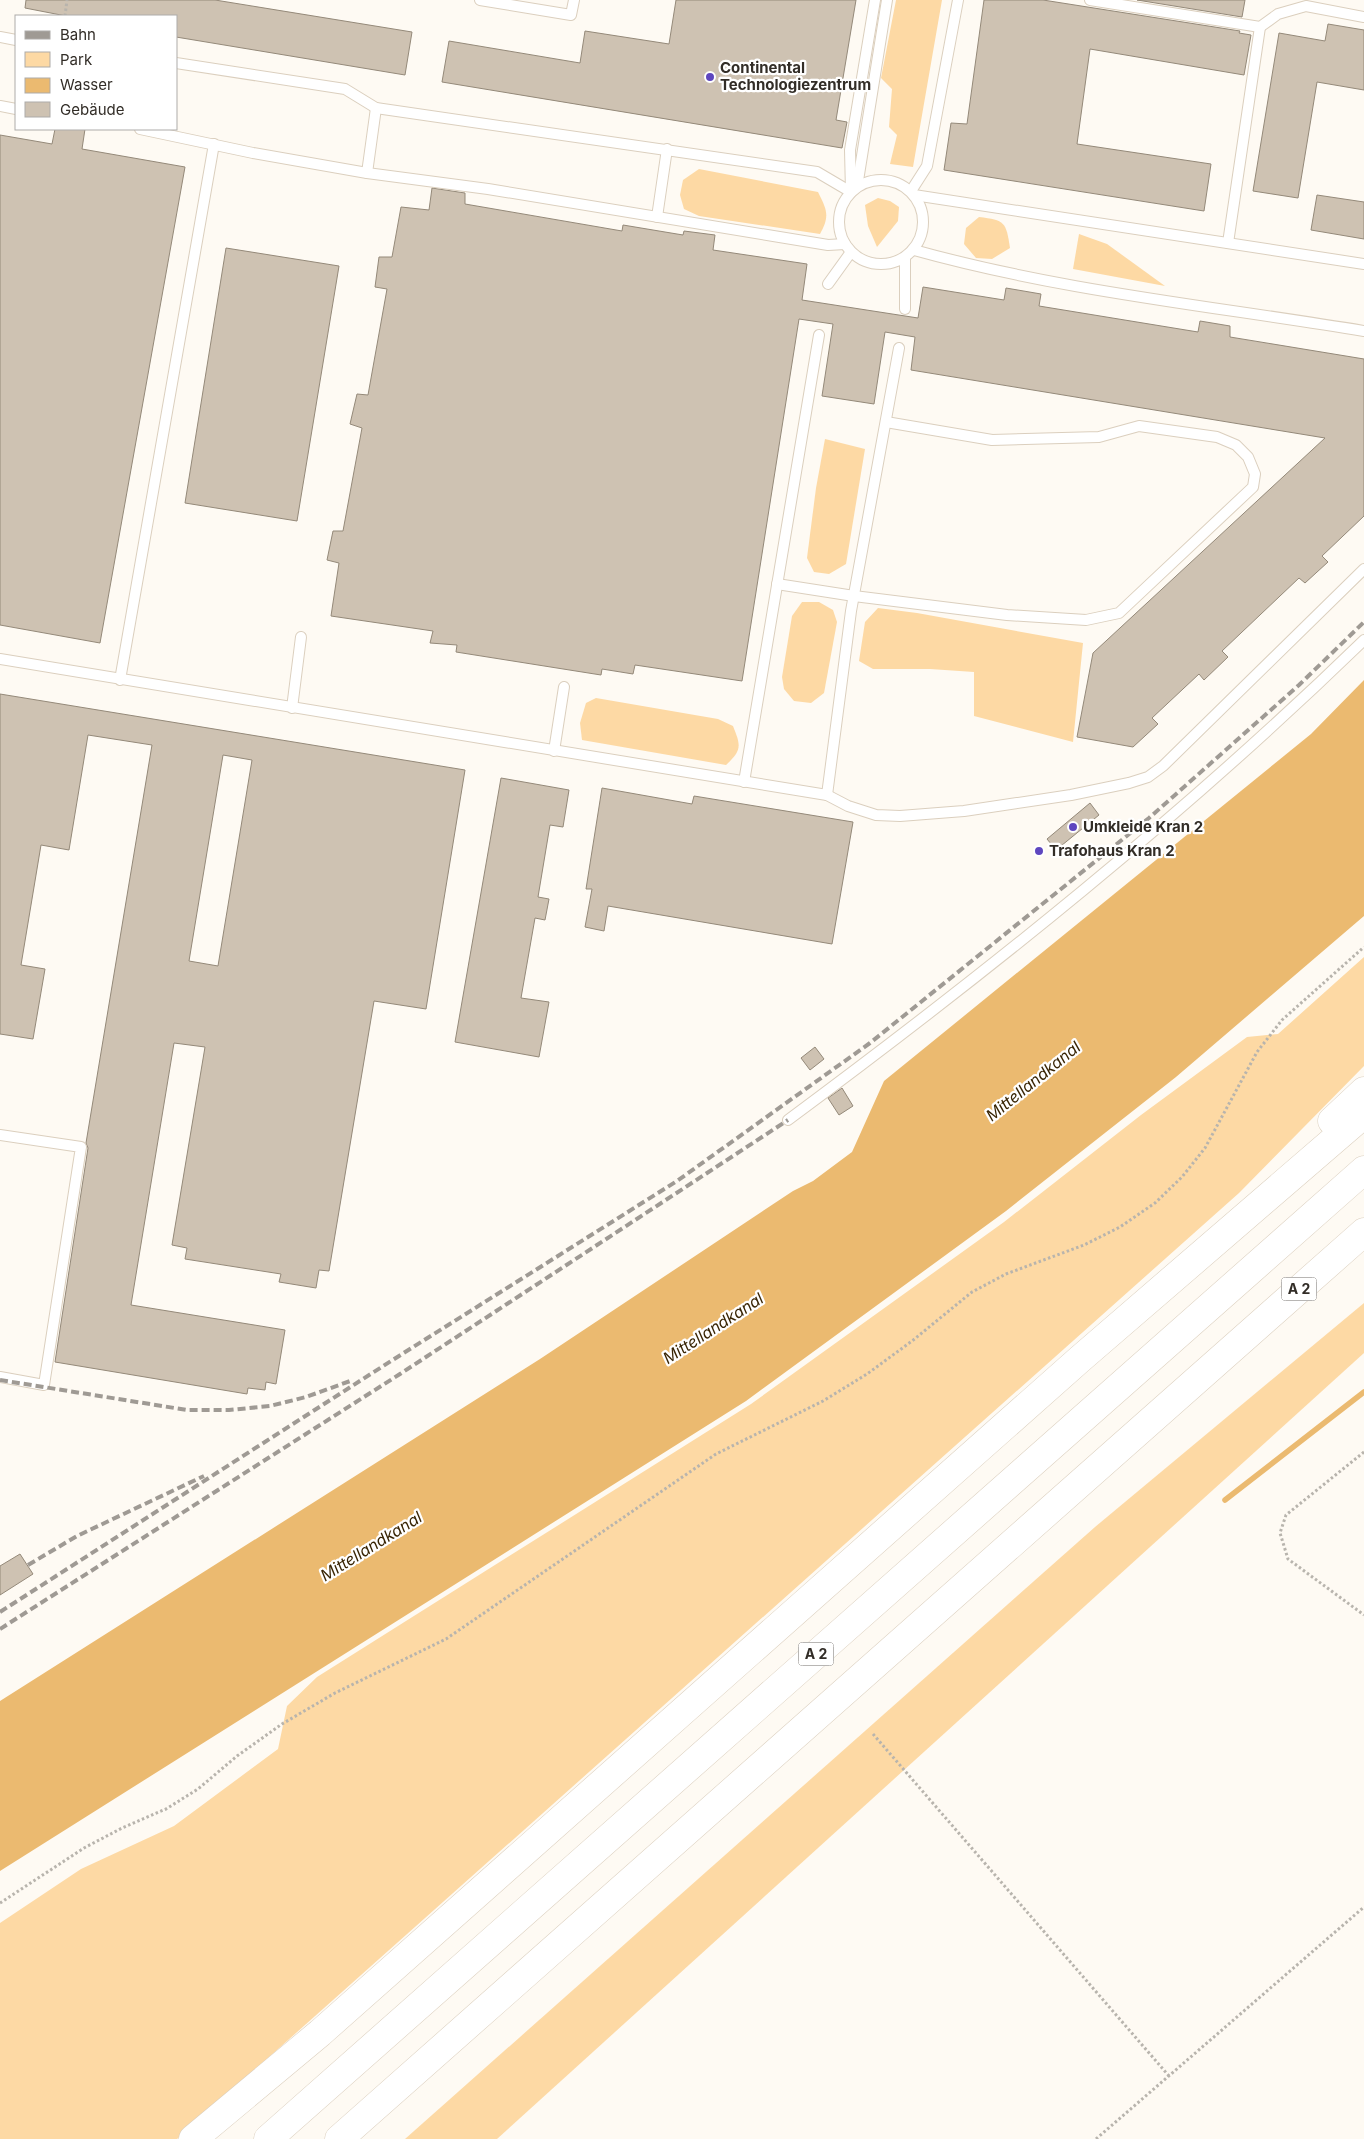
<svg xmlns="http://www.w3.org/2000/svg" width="1364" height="2139" viewBox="0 0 1364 2139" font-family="Inter,sans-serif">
	<rect width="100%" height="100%" fill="#fefaf3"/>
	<!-- green -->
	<g fill="#fdd9a4">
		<path d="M896,0H942L913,167L890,164L897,135L889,127L892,89L881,78Z"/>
		<path d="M699,169L818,192C827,210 830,216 820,234L699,216L684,209L680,195L683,180Z"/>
		<path d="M878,198L890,201L899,207L898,221L877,247L868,226L865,205Z"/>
		<path d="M979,217C1005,220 1006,222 1010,248L992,259L976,258L964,244L966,228Z"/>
		<path d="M1079,234L1107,244L1165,286L1073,269Z"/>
		<path d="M825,439L865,449L846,564L829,574L814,572L807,558L816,488Z"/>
		<path d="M802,602H819L833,610L837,622L824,693L811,703L794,701L784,689L782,677L792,616Z"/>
		<path d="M878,608L917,613L1083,643L1073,742L974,716V672L930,669H873L859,661L865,622Z"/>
		<path d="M596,698L718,719L733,726C741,746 742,750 726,765L582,740L580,723L586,703Z"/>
		<path d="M1364,957V1066L1239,1193L177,2139H0V1923L81,1869L174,1826L278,1749L287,1706L317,1677L751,1404L1004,1222L1141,1115L1247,1037L1278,1034Z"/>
		<path d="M1364,1303V1353L497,2139H405L1095,1527Z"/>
	</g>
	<!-- water -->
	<path fill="#ebba70" d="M1364,680V916L1176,1077L1006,1211L746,1401L0,1871V1701L540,1359L793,1191L813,1181L852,1152L884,1081L1311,734Z"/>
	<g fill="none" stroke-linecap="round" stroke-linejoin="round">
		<!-- stream -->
		<path stroke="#ebba70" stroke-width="5.5" d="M1225,1500L1364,1392"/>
	</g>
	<!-- building -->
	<g fill="#cec2b2" stroke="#948979" fill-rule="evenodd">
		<path d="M26,0H215L412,32L405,75L176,37V16H66L25,8Z"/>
		<path d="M676,0H856L836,120L847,122L842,148L442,82L449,41L580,63L585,31L669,44Z"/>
		<path d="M984,0H1043L1240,31L1239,33L1251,35L1244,75L1090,49L1077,144L1211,164L1204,211L944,170L951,123L967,124Z"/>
		<path d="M1137,0H1245L1242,17Z"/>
		<path d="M1328,24L1364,30V90L1317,82L1298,198L1253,191L1279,33L1325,41Z"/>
		<path d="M55,129H85L82,149L185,167L100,643L0,625V135L52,144Z"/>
		<path d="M432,188L465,193V204L622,231L623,225L683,235L684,231L715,235L713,250L807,264L802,300L918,318L923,287L1004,300L1006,288L1041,294L1039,306L1198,332L1200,321L1230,326V337L1364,359V516L1322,556L1328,562L1305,583L1299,578L1222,651L1228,657L1204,680L1199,674L1152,718L1158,724L1133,747L1077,737L1093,653L1325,438L911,370L915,337L885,332L874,404L822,396L833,324L799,319L742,681L635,665L633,674L602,669L601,675L456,652L457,645L430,643L433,631L331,616L339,563L327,560L333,531H343L362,428L350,424L357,394L368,395L387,289L375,287L379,257H392L401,207L429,210Z"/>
		<path d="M1317,195L1364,202V239L1311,230Z"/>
		<path d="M226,248L339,266L297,521L185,503Z"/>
		<path d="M0,694L465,770L426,1009L374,1001L329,1271L319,1270L316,1288L279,1282L281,1274L185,1259L187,1248L172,1245L205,1047L174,1043L131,1305L285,1330L276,1384L266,1382L265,1390L248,1388L247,1394L55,1362L88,1148L86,1143L152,745L88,735L69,850L41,845L21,965L45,969L33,1039L0,1034ZM223,755L252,760L218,966L189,961Z"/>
		<path d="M501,778L569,790L563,827L550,825L538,897L549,899L545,920L535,918L521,998L549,1002L539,1057L455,1042Z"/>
		<path d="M602,788L692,804L694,796L853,822L832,944L608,906L604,931L585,927L592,889H586Z"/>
		<path d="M1090,803L1099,815L1056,850L1047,839Z"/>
		<path d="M815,1047L824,1059L810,1070L801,1058Z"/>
		<path d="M842,1088L853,1106L839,1115L828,1098Z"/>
		<path d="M20,1554L33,1574L0,1595V1566Z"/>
	</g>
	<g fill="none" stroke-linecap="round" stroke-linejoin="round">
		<!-- lane casing -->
		<g stroke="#dbcfbe" stroke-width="12">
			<g id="lane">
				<path d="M480,0L571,15L574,0"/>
				<path d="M1090,0L1260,27L1278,14L1306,6L1364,17"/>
				<path d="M0,37L16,40"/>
				<path d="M176,63L345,89L376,108L817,172L851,192"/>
				<path d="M0,106L16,109"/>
				<path d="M140,129L253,153L367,173L488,189L828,245L845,244"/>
				<path d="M367,173L376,108"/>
				<circle cx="881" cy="222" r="42"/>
				<path d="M857,187L887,0"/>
				<path d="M911,191L927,166L958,0"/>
				<path d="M851,192L850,150L875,0"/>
				<path d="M914,195L1364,264"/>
				<path d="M657,217L667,149"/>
				<path d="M1228,243L1260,27"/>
				<path d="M914,250C1061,291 1213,306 1364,331"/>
				<path d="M905,258V309"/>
				<path d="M828,284L851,252"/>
				<path d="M777,584L854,596L1007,615L1086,620L1119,613L1253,487L1255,474L1248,457L1236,445L1217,437L1139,426L1099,437L992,440L886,422"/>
				<path d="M0,659L827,795L851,611L899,348"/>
				<path d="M120,680L214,144"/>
				<path d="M292,708L301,637"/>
				<path d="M554,751L564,687"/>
				<path d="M744,782L819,335"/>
				<path d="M827,795L848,806L876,815L900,816L964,811L1071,795L1129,783L1148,777L1163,766L1364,569"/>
				<path d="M788,1120C989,971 1185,814 1364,640"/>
				<path d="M0,1135L81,1147L44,1385L0,1377"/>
			</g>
		</g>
		<!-- highway casing -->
		<g stroke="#dbcfbe" stroke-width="29">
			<g id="highway">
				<path d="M1332,1121L1364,1091"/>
				<path d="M193,2139L320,2033L1080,1359L1364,1114"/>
				<path d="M268,2139L1364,1170"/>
				<path d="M339,2139L1364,1232"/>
			</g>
		</g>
		<!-- path -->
		<g stroke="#b8b4ad" stroke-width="3" stroke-dasharray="2.5 2.5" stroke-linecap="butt">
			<path d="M65,16L67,0"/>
			<path d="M1364,1452L1286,1515L1280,1533L1288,1559L1364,1615"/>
			<path d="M873,1734L1169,2076"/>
			<path d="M0,1903L84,1848L122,1828L166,1809L198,1789L237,1756L282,1724L335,1693L446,1639L716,1454L823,1401L867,1374L912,1341L972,1292L1006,1274L1084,1245L1120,1227L1155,1203L1182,1177L1205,1148L1257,1052L1282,1020L1364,947"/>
			<path d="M1096,2139L1364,1907"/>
		</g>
		<!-- lane -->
		<use href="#lane" stroke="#fff" stroke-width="10"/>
		<!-- highway -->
		<use href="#highway" stroke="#fff" stroke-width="28"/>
		<!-- rail -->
		<g stroke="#9f9a94" stroke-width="4" stroke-dasharray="8 4" stroke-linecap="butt">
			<path d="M0,1380L187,1410H229L270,1406L306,1397L353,1380"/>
			<path d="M28,1565L77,1536L204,1476"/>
			<path d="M0,1612L391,1361L677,1181L870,1043L1149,818L1299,685L1364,622"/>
			<path d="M0,1629L400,1374L788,1120"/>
		</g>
	</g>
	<!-- markers -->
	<g fill="#5e46bf" stroke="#fff" stroke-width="2">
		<circle cx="710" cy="77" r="5"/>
		<circle cx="1073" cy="827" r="5"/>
		<circle cx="1039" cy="851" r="5"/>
	</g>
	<g text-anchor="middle" stroke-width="4.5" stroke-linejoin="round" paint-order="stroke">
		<!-- shield labels -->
		<g fill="#fff" stroke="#706c68" stroke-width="1">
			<rect x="1281.5" y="1277.5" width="35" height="23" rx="4"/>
			<rect x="798.5" y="1642.5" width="35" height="23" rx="4"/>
		</g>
		<g font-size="14" font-weight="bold" fill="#322d27">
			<text x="1299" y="1294">A 2</text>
			<text x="816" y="1659">A 2</text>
		</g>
		<!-- poi labels -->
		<g font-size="15" font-weight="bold" fill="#322d27" stroke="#fff" text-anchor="start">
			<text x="720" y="73">Continental<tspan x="720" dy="17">Technologiezentrum</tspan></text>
			<text x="1083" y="832">Umkleide Kran 2</text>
			<text x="1049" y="856">Trafohaus Kran 2</text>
		</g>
		<!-- water labels -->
		<g font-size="16" font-style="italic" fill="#392504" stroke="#fff">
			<text transform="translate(1033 1081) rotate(-39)" y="6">Mittellandkanal</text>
			<text transform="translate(713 1328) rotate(-33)" y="6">Mittellandkanal</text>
			<text transform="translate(371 1546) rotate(-32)" y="6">Mittellandkanal</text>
		</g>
	</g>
	<!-- legend -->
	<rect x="15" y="15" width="162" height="115" fill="#ffffff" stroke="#adaba9"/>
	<rect x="25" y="31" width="25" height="8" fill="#9f9a94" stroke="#adaba9"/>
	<text x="60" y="40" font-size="15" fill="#322d27">Bahn</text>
	<rect x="25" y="52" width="25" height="15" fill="#fdd9a4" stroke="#adaba9"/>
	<text x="60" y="65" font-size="15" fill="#322d27">Park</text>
	<rect x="25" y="78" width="25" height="15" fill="#ebba70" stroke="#adaba9"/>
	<text x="60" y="90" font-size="15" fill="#322d27">Wasser</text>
	<rect x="25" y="102" width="25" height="15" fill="#cec2b2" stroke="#adaba9"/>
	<text x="60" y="115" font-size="15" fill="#322d27">Gebäude</text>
</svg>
